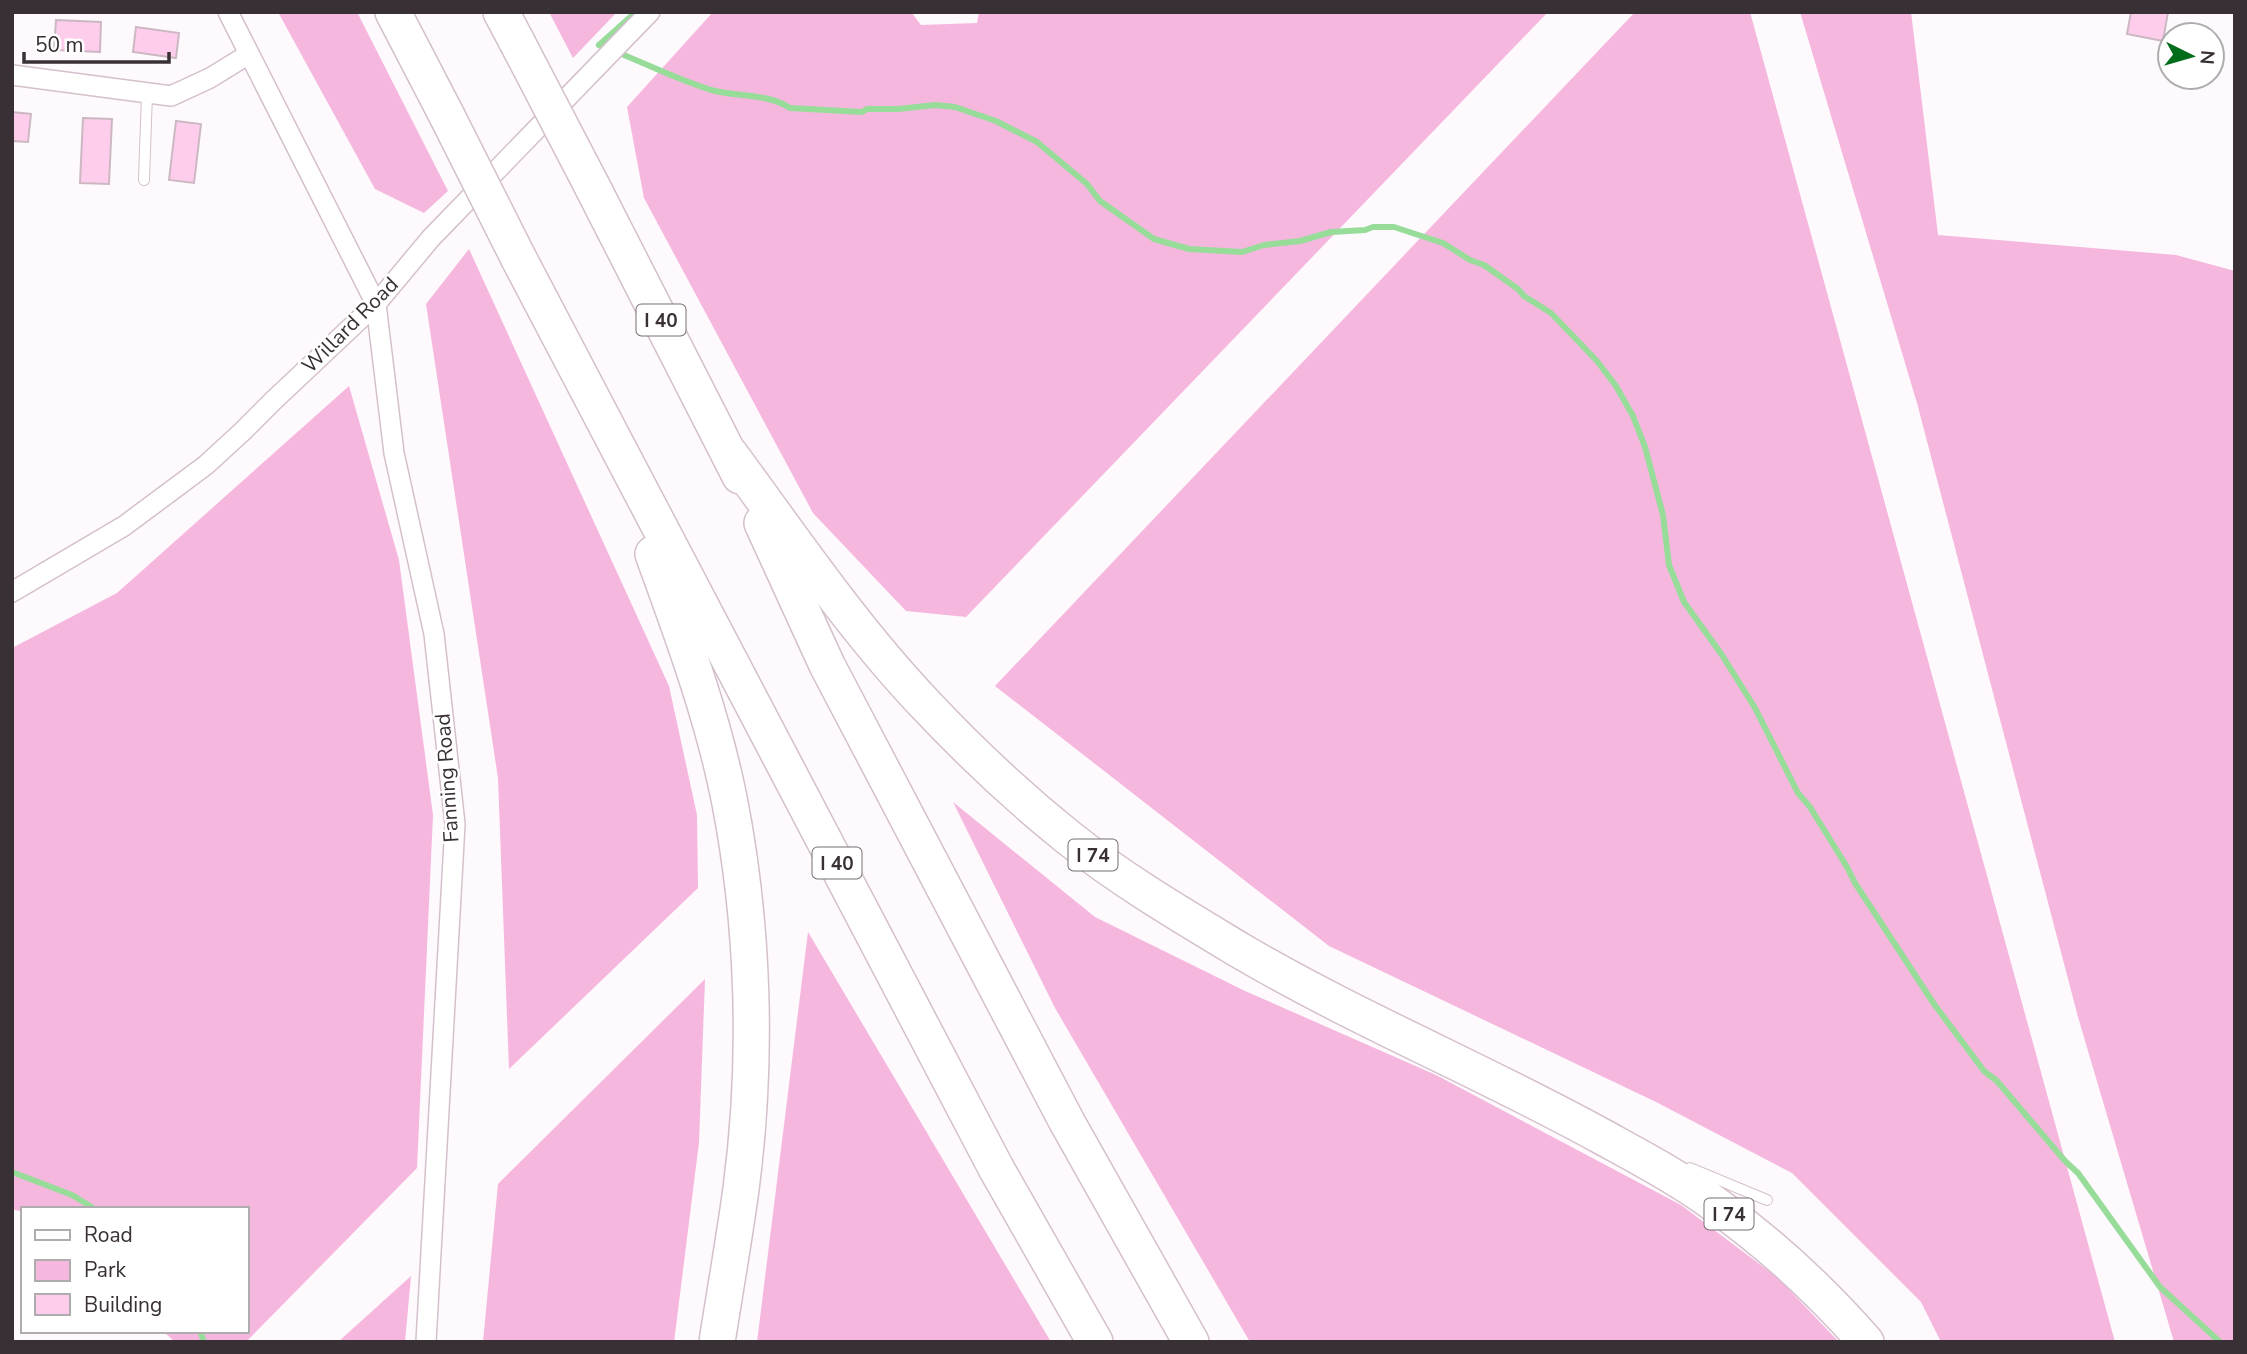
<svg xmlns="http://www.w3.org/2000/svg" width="2247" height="1354" viewBox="0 0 2247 1354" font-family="'Nunito Sans',sans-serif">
	<rect width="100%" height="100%" fill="#fdf9fc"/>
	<!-- green -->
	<g fill="#f6b7df">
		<path d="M278,12H357L448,191L424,213L375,189Z"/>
		<path d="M549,12H617L573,58Z"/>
		<path d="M713,12H911L921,25L977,23L979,12H1548L966,617L906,611L813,513L644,198L627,107Z"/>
		<path d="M1635,12H1750L2115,1342H1941L1921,1302L1792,1173L1656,1102L1329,946L995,686Z"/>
		<path d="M1800,12H1911L1938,235L2176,255L2235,271V1342H2174L2078,1017L1917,403Z"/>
		<path d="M469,249L669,686L697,815L698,888L509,1069L498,778L426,304Z"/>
		<path d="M349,386L399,560L433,815L417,1168L246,1342H175L163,1331H247V1209H23V1212L12,1209V648L117,593Z"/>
		<path d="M953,802L1095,917L1245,991L1436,1075L1681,1205L1778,1278L1839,1342H1250L1055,1008Z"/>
		<path d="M808,932L1051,1342H757Z"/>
		<path d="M705,979L699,1142L674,1342H483L498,1184Z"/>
		<path d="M411,1276L405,1342H338Z"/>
	</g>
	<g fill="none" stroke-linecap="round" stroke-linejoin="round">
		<!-- stream -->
		<g stroke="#98dc9a" stroke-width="6">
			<path d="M599,45C637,59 672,78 711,90C736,97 767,93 790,108L862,112L867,109H898L935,105L955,107L996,121L1037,142L1087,184L1100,201L1154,239L1189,249L1242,252L1264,245L1300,241L1331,232L1365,230L1373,227H1394L1443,243L1470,260L1484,265L1518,289L1524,296L1551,313L1597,361L1616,386L1633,416L1645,447L1663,515L1669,565L1684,602L1722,655L1755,708L1798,793L1810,807L1847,867L1855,883L1934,1004L1984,1071L1997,1081L2065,1161L2078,1173L2160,1287L2220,1342"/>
			<path d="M599,45L636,12"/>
			<path d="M12,1172L72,1195L95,1209"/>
			<path d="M200,1331L204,1342"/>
		</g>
	</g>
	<!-- building -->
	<g fill="#ffcdec" stroke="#cbb8c3" stroke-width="2">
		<path d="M2131,12H2168L2163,41L2127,34Z"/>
		<path d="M56,20L101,22L100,52L54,50Z"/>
		<path d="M136,27L179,33L176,58L133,52Z"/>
		<path d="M12,112L31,114L28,142L12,141Z"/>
		<path d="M83,118L112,119L109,184L80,183Z"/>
		<path d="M176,121L201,124L194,183L169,180Z"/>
	</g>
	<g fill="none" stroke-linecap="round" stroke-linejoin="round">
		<!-- lane casing -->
		<g stroke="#d4c0cc" stroke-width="12">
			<g id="lane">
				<path d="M144,180L147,93"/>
				<path d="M1690,1168L1767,1200"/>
			</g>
		</g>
		<!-- street casing -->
		<g stroke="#d4c0cc" stroke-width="22">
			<g id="street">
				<path d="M228,12L376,304L394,453L434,634L455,824L426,1342"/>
				<path d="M12,75L171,96L210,78L249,54"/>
				<path d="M12,592L124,526L206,465L243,431L274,400L376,304L431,238L650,12"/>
			</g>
		</g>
		<!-- highway casing -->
		<g stroke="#d4c0cc" stroke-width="38">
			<g id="highway">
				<path d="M393,12L447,116"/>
				<path d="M501,12L517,42"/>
				<path d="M592,186L740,476"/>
				<path d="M519,259L996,1168L1095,1342"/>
				<path d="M730,454C792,538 852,627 924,703C969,751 1018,797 1069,838C1123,881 1183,916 1241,951C1357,1019 1483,1071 1601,1136C1641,1158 1683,1180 1720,1208C1774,1247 1822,1292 1866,1342"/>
				<path d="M762,523L827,665L1067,1122L1191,1342"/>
				<path d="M653,554C682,634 712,714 729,798C754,925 758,1060 741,1189C734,1240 725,1291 717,1342"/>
			</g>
		</g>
		<!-- lane -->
		<use href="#lane" stroke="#fff" stroke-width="10"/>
		<!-- street -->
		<use href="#street" stroke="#fff" stroke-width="19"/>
		<!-- highway -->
		<use href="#highway" stroke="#fff" stroke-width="35"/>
		<!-- highway-bridge casing -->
		<g stroke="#d4c0cc" stroke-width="38" stroke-linecap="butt">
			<g id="highway-bridge">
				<path d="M517,42L592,186"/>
				<path d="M447,116L519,259"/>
			</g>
		</g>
		<!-- highway-bridge -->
		<use href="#highway-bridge" stroke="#fff" stroke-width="35"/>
	</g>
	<g text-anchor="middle" stroke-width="5" stroke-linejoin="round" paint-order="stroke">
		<!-- shield labels -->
		<g fill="#fff" stroke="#746e72" stroke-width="2">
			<rect x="636.5" y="304.5" width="49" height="31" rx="5"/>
			<rect x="1068.5" y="839.5" width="49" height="31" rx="5"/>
			<rect x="812.5" y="847.5" width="49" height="31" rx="5"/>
			<rect x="1704.5" y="1198.5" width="49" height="31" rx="5"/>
		</g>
		<g font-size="19" font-weight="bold" fill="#383035">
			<text x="661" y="327">I 40</text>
			<text x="1093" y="862">I 74</text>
			<text x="837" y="870">I 40</text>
			<text x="1729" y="1221">I 74</text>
		</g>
		<!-- street labels -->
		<g font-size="21" fill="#383035" stroke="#fff">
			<text transform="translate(350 325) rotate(-45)" y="7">Willard Road</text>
			<text transform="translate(447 778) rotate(-94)" y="7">Fanning Road</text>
		</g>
	</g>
	<!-- border -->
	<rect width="2247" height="1354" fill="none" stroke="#383035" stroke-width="28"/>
	<!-- legend -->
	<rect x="21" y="1207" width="228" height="126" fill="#ffffff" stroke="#afacae" stroke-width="2"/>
	<rect x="35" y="1230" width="35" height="10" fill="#ffffff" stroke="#afacae" stroke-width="2"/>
	<text x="84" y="1242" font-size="21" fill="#383035">Road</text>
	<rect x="35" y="1260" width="35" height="21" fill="#f6b7df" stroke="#afacae" stroke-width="2"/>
	<text x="84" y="1277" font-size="21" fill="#383035">Park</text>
	<rect x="35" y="1294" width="35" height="21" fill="#ffcdec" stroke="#afacae" stroke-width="2"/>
	<text x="84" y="1312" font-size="21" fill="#383035">Building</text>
	<!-- north arrow -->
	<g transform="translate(2191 56) rotate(95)"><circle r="33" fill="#ffffff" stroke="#afacae" stroke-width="2"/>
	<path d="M0-5L12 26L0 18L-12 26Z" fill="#016c1a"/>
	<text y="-10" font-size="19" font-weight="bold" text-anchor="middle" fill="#383035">N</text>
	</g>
	<!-- scale -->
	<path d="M24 52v10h145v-10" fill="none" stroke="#383035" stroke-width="3.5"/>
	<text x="35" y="52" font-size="21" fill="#383035" stroke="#ffffff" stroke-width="5" paint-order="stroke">50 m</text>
</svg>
